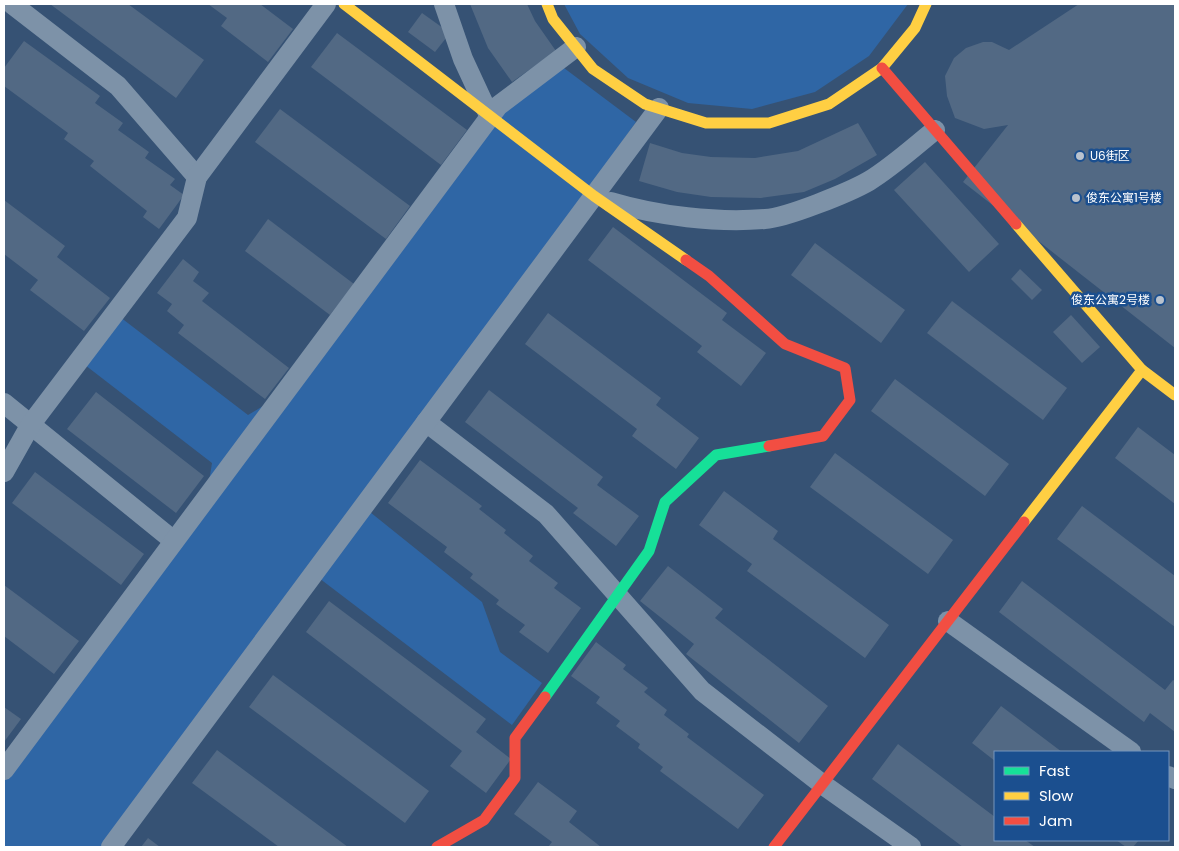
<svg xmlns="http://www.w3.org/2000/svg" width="1179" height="851" viewBox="0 0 1179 851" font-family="Poppins,'Noto Sans SC',sans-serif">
	<rect width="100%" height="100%" fill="#365274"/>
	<!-- green -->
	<g fill="#2f66a5">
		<path d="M564,4H908L869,56L815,92L752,109L688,103L628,78L580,34Z"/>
		<path d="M552,59L636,122L422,424L365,508L482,602L500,652L542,683L512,725L315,575L112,847H4V765L207,494L212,463L85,365L120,317L248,415L293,388L513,93Z"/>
	</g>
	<!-- building -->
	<g fill="#526984">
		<path d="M50,4H128L204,60L176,98Z"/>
		<path d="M208,4H260L293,29L268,62L221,26L227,18Z"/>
		<path d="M470,4H527L535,21L556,51L512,82L488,48Z"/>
		<path d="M1079,4H1175V348L963,182L1008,125L984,129L955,118L947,96L945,76L954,58L966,48L983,42H992L1009,50Z"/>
		<path d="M422,13L450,33L435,52L408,32Z"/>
		<path d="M337,33L467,130L441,165L311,67Z"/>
		<path d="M24,41L100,96L95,103L123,123L118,130L149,152L145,158L175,179L170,185L184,195L159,229L143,217L147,211L90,166L94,161L64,139L68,133L4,86V68Z"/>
		<path d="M280,109L410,206L386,239L255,142Z"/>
		<path d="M858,123L877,155L835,179L804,192L761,198L711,197L677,192L639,181L650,143L682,153L711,157L755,158L798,151Z"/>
		<path d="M925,162L999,244L969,272L894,190Z"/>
		<path d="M4,200L65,246L57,257L110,298L84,331L30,290L38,280L4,254Z"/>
		<path d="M268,219L354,284L330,315L245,251Z"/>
		<path d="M613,227L727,313L722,320L766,353L741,386L697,352L702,346L588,260Z"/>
		<path d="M815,243L905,310L881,343L791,275Z"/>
		<path d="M183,259L199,272L193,281L209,293L202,301L289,368L265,399L178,333L184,325L167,311L172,304L157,293Z"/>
		<path d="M1020,269L1042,290L1032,300L1011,279Z"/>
		<path d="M952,301L1067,388L1043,420L927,333Z"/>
		<path d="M548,313L661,398L656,405L699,438L676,469L632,436L637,429L525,344Z"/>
		<path d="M1071,315L1100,347L1082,363L1053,332Z"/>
		<path d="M895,379L1009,464L985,496L871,411Z"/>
		<path d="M489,390L603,477L597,485L639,516L616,546L573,513L578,508L465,422Z"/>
		<path d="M96,392L204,476L176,513L67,429Z"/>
		<path d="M1138,427L1175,455V504L1115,458Z"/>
		<path d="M835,453L953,540L928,574L810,487Z"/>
		<path d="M420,460L482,506L479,509L506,530L504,533L533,556L529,561L558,583L554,588L581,608L548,653L519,632L525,625L496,604L499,600L470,578L473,574L444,552L447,547L388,503Z"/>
		<path d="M35,472L144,554L121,585L12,503Z"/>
		<path d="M724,491L778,531L773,539L889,625L865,658L747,571L752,564L699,525Z"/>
		<path d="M1082,506L1175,576V627L1057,539Z"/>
		<path d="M668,566L723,609L715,618L828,706L799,743L686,654L694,644L640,601Z"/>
		<path d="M1022,581L1165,690L1173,680L1175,681V732L1150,713L1144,722L999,612Z"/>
		<path d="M4,585L79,641L54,674L4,636Z"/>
		<path d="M329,601L486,719L476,732L511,759L486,793L450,766L462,751L306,632Z"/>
		<path d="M596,642L626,665L623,669L648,688L644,692L667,710L664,715L689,734L687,737L764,795L738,829L660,771L663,767L638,748L640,744L616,726L620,721L596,703L600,697L571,676Z"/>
		<path d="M273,675L429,791L405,823L249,707Z"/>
		<path d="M1001,706L1062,752H995V761L972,743Z"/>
		<path d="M4,707L21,719L4,742Z"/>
		<path d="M898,744L995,817V840H1025L1035,847H963L872,779Z"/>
		<path d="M217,750L348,847H279L192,783Z"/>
		<path d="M538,782L577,811L569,822L601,847H548L552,842L514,814Z"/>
		<path d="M148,838L160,847H141Z"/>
		<path d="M1116,840H1139L1133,847H1126Z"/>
	</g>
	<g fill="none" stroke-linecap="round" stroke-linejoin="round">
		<!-- street -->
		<g stroke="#7d92a8" stroke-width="20">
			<path d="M12,4L118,86L197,177"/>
			<path d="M444,4L463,59L488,113"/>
			<path d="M611,202C658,216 716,223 765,219C786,218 850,192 869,181C892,167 914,147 935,130"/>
			<path d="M4,403L174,541"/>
			<path d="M426,422L546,514L702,691L822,784L911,847"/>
			<path d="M4,472L31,424L187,218L197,177L326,4"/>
			<path d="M948,621L1131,752"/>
			<path d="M4,770L498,106L576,47"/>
			<path d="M1168,776L1175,779"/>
			<path d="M111,847L659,108"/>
		</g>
		<!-- fast -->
		<path stroke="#16e098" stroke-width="11" d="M545,697L649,551L665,502L716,455L769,446"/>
		<!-- slow -->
		<g stroke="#ffcf43" stroke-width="11">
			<path d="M344,4L594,196L686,260"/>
			<path d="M547,4L553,19L593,69L645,104L706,123H769L829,104L882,68L915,28L926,4"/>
			<path d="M1016,224L1142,370L1175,395"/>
			<path d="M1024,522L1142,370"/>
		</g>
		<!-- jam -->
		<g stroke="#f24e42" stroke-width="11">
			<path d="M882,68L1016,224"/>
			<path d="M686,260L709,276L785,344L845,368L850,400L823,436L769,446"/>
			<path d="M437,847L484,820L515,778V738L545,697"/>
			<path d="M774,847L1024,522"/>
		</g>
	</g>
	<!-- markers -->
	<g fill="#b9c2ce" stroke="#1b4f8f" stroke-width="2">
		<circle cx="1080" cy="156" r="5"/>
		<circle cx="1076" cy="198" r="5"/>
		<circle cx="1160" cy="300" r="5"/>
	</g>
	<g text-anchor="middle" stroke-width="5" stroke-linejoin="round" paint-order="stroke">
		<!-- poi labels -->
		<g font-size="12" fill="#fff" stroke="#1b4f8f" text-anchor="start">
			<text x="1090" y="160">U6街区</text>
			<text x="1086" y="202">俊东公寓1号楼</text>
			<text x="1150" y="304" text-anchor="end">俊东公寓2号楼</text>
		</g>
	</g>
	<!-- border -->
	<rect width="1179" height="851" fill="none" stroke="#ffffff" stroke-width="10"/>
	<!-- legend -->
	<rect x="994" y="751" width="175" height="90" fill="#1b4f8f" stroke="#7695bc"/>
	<rect x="1004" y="767" width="25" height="8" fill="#16e098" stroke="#7695bc"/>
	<text x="1039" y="776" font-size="15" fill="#ffffff">Fast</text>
	<rect x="1004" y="792" width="25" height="8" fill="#ffcf43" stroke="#7695bc"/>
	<text x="1039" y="801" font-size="15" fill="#ffffff">Slow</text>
	<rect x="1004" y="817" width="25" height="8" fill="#f24e42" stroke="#7695bc"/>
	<text x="1039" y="826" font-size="15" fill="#ffffff">Jam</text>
</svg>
